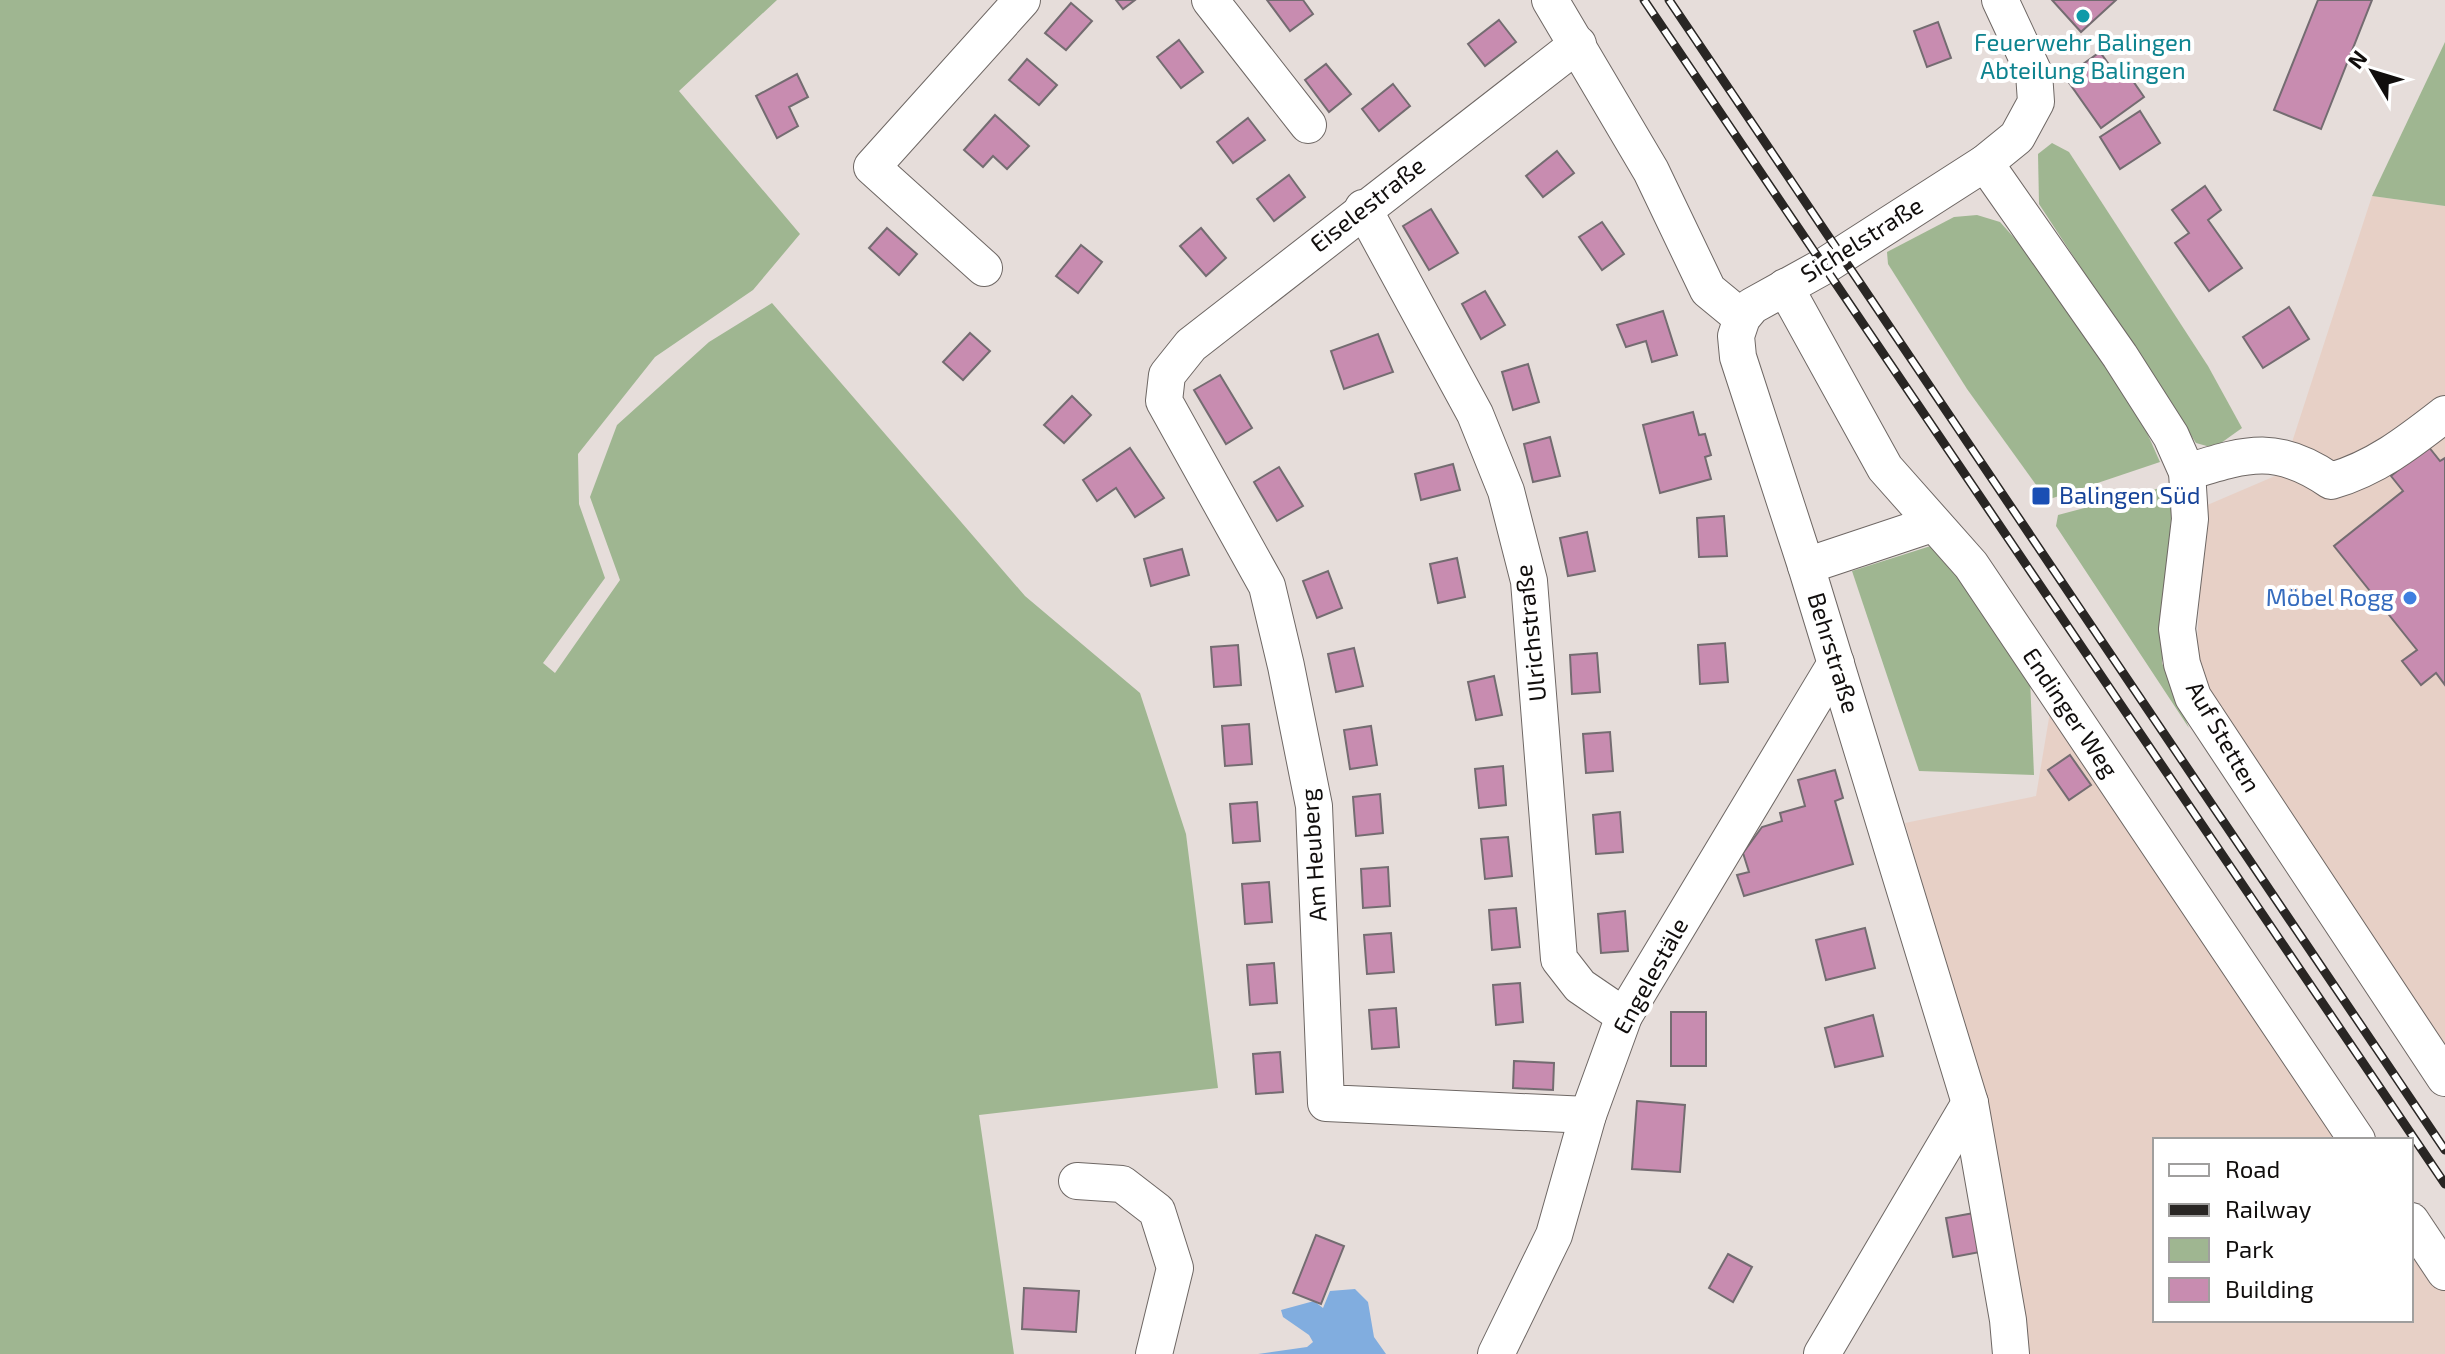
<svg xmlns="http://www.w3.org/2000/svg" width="2445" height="1354" viewBox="0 0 2445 1354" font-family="'Exo 2',sans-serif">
	<rect width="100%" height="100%" fill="#e6ddda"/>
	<!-- commercial -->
	<g fill="#e7d0c6">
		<path d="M2372,196L2445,206V1049L2208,692L2196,660L2205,506L2282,473Z"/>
		<path d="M2051,706L2354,1140H2155V1320H2411V1221L2445,1270V1354H2016L1994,1135L1905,823L2036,796Z"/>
	</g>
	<!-- green -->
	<g fill="#9fb691">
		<path d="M0,0H777L679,91L800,234L753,290L655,357L578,454L579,504L605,578L543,663L555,673L620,580L590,497L617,425L709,342L772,303L1025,596L1140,693L1186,834L1218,1088L979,1115L1014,1354H0Z"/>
		<path d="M2445,42V206L2372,196Z"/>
		<path d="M2052,143L2069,152L2208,366L2242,428L2214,448L2196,443L2039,204L2038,154Z"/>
		<path d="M1977,215L2000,222L2025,250L2136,408L2160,462L2047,500L1967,389L1888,264L1887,252L1954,217Z"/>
		<path d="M2160,488L2172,503L2162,663L2189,728L2056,526L2058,515Z"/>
		<path d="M1940,543L2030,678L2034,775L1919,771L1852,571Z"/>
	</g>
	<!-- water -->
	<path fill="#81addf" d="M1355,1289L1368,1302L1374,1337L1386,1354H1258L1307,1347L1313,1342L1309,1335L1283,1317L1281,1310L1314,1301L1323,1308L1330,1291Z"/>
	<!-- building -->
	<g fill="#c88cb0" stroke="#746c71" stroke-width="2">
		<path d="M1116,0H1135L1123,9Z"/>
		<path d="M1267,0H1303L1313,14L1290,31Z"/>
		<path d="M2052,0H2116L2081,32Z"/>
		<path d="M2318,0H2372L2321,129L2274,110Z"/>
		<path d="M1071,3L1092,21L1066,50L1045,33Z"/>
		<path d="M1499,20L1516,42L1485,66L1468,44Z"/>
		<path d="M1938,22L1951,58L1927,67L1914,31Z"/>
		<path d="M1179,40L1203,72L1181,88L1157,57Z"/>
		<path d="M2100,52L2116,74L2124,68L2144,97L2101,128L2065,77Z"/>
		<path d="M1027,59L1057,85L1039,105L1009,80Z"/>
		<path d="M1326,64L1351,94L1329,112L1305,80Z"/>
		<path d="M797,74L808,97L789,107L798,126L777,138L756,96Z"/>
		<path d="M1393,84L1410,106L1379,131L1362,109Z"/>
		<path d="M2140,111L2160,143L2120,169L2100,137Z"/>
		<path d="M995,115L1029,146L1007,169L993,156L983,167L964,150Z"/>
		<path d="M1248,118L1265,140L1233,163L1217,142Z"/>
		<path d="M1557,151L1574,173L1543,197L1526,176Z"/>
		<path d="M1289,175L1305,197L1274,221L1257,199Z"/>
		<path d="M2205,186L2221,210L2208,220L2242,268L2209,291L2175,243L2189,233L2172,210Z"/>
		<path d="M1431,209L1458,253L1429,270L1403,226Z"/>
		<path d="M1602,222L1624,254L1602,270L1579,237Z"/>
		<path d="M887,228L917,254L899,275L869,248Z"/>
		<path d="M1201,228L1226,258L1206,276L1180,246Z"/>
		<path d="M1081,245L1102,262L1078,293L1056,276Z"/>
		<path d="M1485,291L1505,325L1481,339L1462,304Z"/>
		<path d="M2289,307L2309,339L2263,368L2243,337Z"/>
		<path d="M1663,311L1677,355L1652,362L1646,341L1626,347L1617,325Z"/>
		<path d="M970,333L990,351L963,380L943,362Z"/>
		<path d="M1378,334L1393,372L1344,389L1331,351Z"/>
		<path d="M1528,364L1539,402L1513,410L1502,372Z"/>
		<path d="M1220,375L1252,428L1226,444L1194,390Z"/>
		<path d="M1072,396L1091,415L1064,443L1044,425Z"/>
		<path d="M1693,412L1699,435L1705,434L1711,455L1705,457L1711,479L1660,493L1643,425Z"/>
		<path d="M1550,437L1560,476L1533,482L1524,444Z"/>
		<path d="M2428,446L2440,461L2445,458V685L2436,673L2421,685L2402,661L2417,650L2334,546L2403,491L2391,476Z"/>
		<path d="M1130,448L1164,498L1135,517L1116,488L1097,501L1083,480Z"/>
		<path d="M1453,464L1460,490L1421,500L1415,474Z"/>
		<path d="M1279,467L1303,506L1277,521L1254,482Z"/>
		<path d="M1724,516L1727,556L1699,557L1697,518Z"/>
		<path d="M1587,532L1595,571L1568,576L1560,538Z"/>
		<path d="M1182,549L1189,575L1151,586L1144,559Z"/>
		<path d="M1457,558L1465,597L1438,603L1430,564Z"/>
		<path d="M1328,571L1342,608L1317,618L1303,581Z"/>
		<path d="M1725,643L1728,682L1700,684L1698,645Z"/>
		<path d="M1238,645L1241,685L1214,687L1211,647Z"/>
		<path d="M1354,648L1363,686L1336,692L1328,654Z"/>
		<path d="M1597,653L1600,692L1572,694L1570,655Z"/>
		<path d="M1494,676L1502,715L1476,720L1468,682Z"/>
		<path d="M1249,724L1252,764L1225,766L1222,726Z"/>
		<path d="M1371,726L1377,765L1350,769L1344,730Z"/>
		<path d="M1610,732L1613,771L1586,773L1583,734Z"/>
		<path d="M2070,755L2091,785L2069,800L2048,770Z"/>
		<path d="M1503,766L1506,805L1479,808L1475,769Z"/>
		<path d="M1835,770L1843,798L1835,801L1853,864L1744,896L1737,875L1749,872L1743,853L1762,827L1782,821L1780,813L1805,806L1798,780Z"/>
		<path d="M1380,794L1383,833L1356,836L1353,797Z"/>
		<path d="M1257,802L1260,841L1233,843L1230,804Z"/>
		<path d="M1620,812L1623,852L1596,854L1593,815Z"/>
		<path d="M1508,837L1512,876L1485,879L1481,839Z"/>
		<path d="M1388,867L1390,906L1363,908L1361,869Z"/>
		<path d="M1269,882L1272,922L1245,924L1242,884Z"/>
		<path d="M1516,908L1520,947L1492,950L1489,910Z"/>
		<path d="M1625,911L1628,951L1601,953L1598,914Z"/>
		<path d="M1865,928L1875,968L1826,980L1816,940Z"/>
		<path d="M1391,933L1394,972L1367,974L1364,935Z"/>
		<path d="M1274,963L1277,1003L1250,1005L1247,965Z"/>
		<path d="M1520,983L1523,1022L1496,1025L1493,985Z"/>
		<path d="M1396,1008L1399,1047L1372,1049L1369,1010Z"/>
		<rect x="1671" y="1012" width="35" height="54"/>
		<path d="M1873,1015L1883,1056L1835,1067L1825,1028Z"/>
		<path d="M1280,1052L1283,1092L1256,1094L1253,1054Z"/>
		<path d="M1514,1061L1554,1063L1553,1090L1513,1088Z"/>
		<path d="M1637,1101L1685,1105L1680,1172L1632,1169Z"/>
		<path d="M1974,1213L1980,1252L1953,1257L1946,1218Z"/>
		<path d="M1316,1235L1344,1246L1321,1304L1293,1293Z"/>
		<path d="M1728,1254L1752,1267L1733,1302L1709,1288Z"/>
		<path d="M1024,1288L1079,1291L1076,1332L1022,1329Z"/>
	</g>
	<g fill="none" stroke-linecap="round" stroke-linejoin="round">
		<!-- minor casing -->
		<g stroke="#6e6764" stroke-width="38">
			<g id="minor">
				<path d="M1210,0L1308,125"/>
				<path d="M1550,0L1651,171L1708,290L1742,318"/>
				<path d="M2000,0L2034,73L2036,102L2017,137L1985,163L1826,265L1752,306L1742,318L1736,336L1738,357L1806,566L1970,1103L2008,1320L2011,1354"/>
				<path d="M1578,44L1191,345L1167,375L1164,401L1267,586L1286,666L1314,806L1326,1103L1588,1115"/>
				<path d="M1985,163L2120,356L2171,436L2187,472L2190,519L2177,629L2182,664L2193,697L2445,1078"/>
				<path d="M1363,208L1475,414L1506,491L1529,581L1559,959L1580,986L1624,1016"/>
				<path d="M984,268L872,167L1022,0"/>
				<path d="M1785,287L1885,468L1971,565L2357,1140"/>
				<path d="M2187,472C2246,454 2276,443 2331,481C2376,468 2409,442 2445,414"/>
				<path d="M1806,566L1932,524"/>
				<path d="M1077,1181L1122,1184L1157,1211L1175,1268L1154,1354"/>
				<path d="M2411,1221L2445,1272"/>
				<path d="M1496,1354L1554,1235L1588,1115L1624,1016L1836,663"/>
				<path d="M1822,1354L1970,1103"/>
			</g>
		</g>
		<!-- minor -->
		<use href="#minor" stroke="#fff" stroke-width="36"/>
		<!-- rail casing -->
		<g stroke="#292624" stroke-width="9">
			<g id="rail">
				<path d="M1644,0L2445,1184"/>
				<path d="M1669,0L2445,1150"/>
			</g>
		</g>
		<!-- rail -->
		<use href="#rail" stroke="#fff" stroke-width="6" stroke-dasharray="18" stroke-linecap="butt"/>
	</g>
	<!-- markers -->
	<circle fill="#0f9aa8" stroke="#fff" stroke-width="3" cx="2083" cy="16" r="8"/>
	<rect fill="#1a4fb4" stroke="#fff" stroke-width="3" x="2031" y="486" width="20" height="20" rx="4"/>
	<circle fill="#3f7fe0" stroke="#fff" stroke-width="3" cx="2410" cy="598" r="8"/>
	<g text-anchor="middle" stroke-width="8" stroke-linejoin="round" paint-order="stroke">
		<!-- culture labels -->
		<g font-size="24" fill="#0d838f" stroke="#fff">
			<text x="2083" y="51">Feuerwehr Balingen<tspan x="2083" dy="28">Abteilung Balingen</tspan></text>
		</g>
		<!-- street labels -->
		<g font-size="24" fill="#110e0d" stroke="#fff">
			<text transform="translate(1368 205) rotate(-38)" y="8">Eiselestraße</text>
			<text transform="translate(1862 240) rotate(-32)" y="8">Sichelstraße</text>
			<text transform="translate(1531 633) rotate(-96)" y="8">Ulrichstraße</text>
			<text transform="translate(1833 653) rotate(73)" y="8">Behrstraße</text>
			<text transform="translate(2070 713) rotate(56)" y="8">Endinger Weg</text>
			<text transform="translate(2223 737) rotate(60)" y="8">Auf Stetten</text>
			<text transform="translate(1314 855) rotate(-94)" y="8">Am Heuberg</text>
			<text transform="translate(1651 976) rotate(-61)" y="8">Engelestäle</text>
		</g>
		<!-- transit labels -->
		<g font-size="24" fill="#164399" stroke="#fff" text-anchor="start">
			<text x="2059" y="504">Balingen Süd</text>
		</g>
		<!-- shop labels -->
		<g font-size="24" fill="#366cbe" stroke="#fff" text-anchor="end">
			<text x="2394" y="606">Möbel Rogg</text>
		</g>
	</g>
	<!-- legend -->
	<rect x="2153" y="1138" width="260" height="184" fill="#ffffff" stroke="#a09f9e" stroke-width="2"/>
	<rect x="2169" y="1164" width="40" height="12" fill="#ffffff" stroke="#a09f9e" stroke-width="2"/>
	<text x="2225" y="1178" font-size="24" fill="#110e0d">Road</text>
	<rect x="2169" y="1204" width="40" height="12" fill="#292624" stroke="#a09f9e" stroke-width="2"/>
	<text x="2225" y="1218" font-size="24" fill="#110e0d">Railway</text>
	<rect x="2169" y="1238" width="40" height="24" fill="#9fb691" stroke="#a09f9e" stroke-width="2"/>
	<text x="2225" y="1258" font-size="24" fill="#110e0d">Park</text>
	<rect x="2169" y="1278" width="40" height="24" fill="#c88cb0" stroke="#a09f9e" stroke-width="2"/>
	<text x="2225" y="1298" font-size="24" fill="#110e0d">Building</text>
	<!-- north arrow -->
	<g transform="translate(2373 72) rotate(308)" stroke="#ffffff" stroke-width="6" paint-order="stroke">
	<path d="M0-6L14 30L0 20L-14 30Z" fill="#110e0d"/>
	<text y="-12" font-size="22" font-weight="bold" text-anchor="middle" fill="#110e0d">N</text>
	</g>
</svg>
